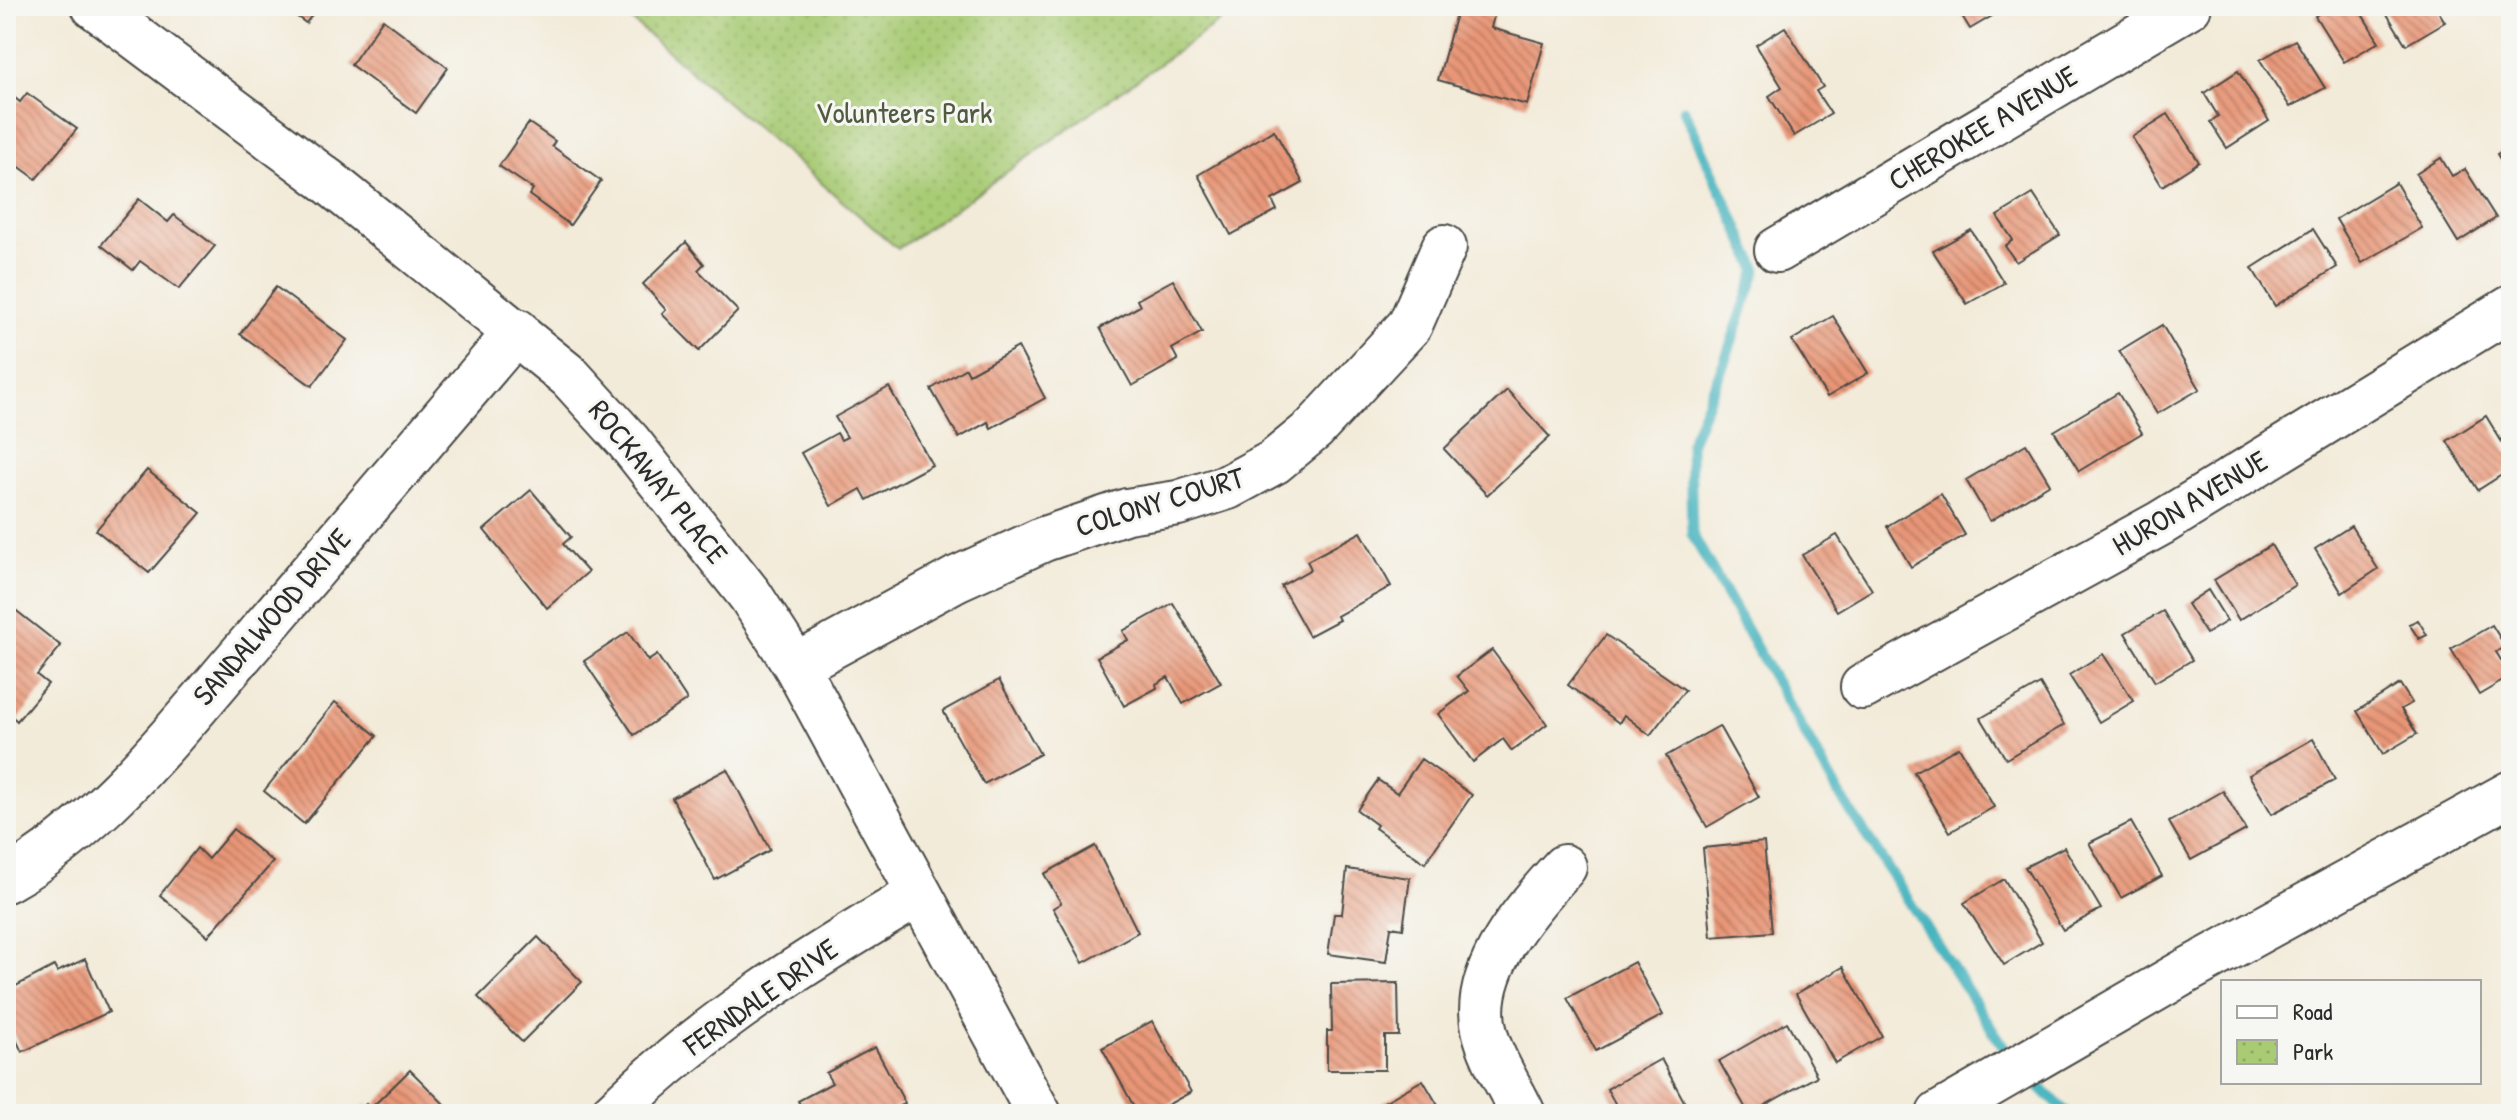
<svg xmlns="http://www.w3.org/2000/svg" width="2517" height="1120" viewBox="0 0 2517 1120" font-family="'Patrick Hand',sans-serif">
	<defs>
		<pattern id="park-dots" width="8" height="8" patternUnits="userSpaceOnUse" patternTransform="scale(2)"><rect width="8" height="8" fill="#a8cb74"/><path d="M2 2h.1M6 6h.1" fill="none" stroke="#91ae65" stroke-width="1.8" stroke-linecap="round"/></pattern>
		<pattern id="building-back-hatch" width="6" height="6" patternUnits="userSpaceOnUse" patternTransform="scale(2)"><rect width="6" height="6" fill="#e89677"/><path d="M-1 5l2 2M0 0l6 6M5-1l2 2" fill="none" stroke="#bc7b62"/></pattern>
	</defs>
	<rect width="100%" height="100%" fill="#f6f6f2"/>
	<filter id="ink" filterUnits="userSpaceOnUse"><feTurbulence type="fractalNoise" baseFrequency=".0125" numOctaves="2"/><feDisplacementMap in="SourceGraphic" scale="16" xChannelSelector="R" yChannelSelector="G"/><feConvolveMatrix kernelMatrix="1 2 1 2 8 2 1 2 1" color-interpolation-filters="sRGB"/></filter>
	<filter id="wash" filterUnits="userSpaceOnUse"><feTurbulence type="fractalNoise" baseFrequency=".006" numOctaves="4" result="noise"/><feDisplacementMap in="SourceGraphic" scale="32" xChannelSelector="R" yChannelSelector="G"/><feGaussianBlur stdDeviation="1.8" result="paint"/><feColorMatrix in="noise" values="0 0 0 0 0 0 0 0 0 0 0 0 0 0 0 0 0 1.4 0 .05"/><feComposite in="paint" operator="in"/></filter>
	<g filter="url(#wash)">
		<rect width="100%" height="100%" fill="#f3ebd9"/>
		<!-- park -->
		<path fill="url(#park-dots)" stroke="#6a7b50" stroke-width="2" d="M615,6H1241L898,249Z"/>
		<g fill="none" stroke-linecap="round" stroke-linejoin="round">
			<!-- stream -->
			<g stroke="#43b2bd" stroke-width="11">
				<path d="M1684,110L1757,270L1724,363L1690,444L1692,534L1838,792L2013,1061"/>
				<path d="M2025,1073L2068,1114"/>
			</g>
		</g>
		<g id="blocks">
			<!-- building -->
			<g fill="url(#building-back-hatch)">
				<path d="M282,6H318L306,23Z"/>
				<path d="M1458,6L1495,12L1491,28L1544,43L1527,105L1438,80Z"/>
				<path d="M1956,6H2009L1970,29Z"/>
				<path d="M2331,6H2357L2379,42L2344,62L2315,16Z"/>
				<path d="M2382,6H2435L2445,22L2406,45Z"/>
				<path d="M383,19L448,68L416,113L351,65Z"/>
				<path d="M1785,27L1823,87L1816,91L1831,114L1794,136L1769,96L1782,87L1756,45Z"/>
				<path d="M2295,40L2325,88L2290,107L2260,60Z"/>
				<path d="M2238,71L2269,121L2227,148L2210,122L2218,116L2204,93Z"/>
				<path d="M6,91L20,102L27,93L77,129L36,179L6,157Z"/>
				<path d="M2168,114L2199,162L2162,186L2132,137Z"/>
				<path d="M529,123L555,141L552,146L601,181L570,225L529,195L533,189L499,166Z"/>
				<path d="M1274,130L1303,183L1272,200L1277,210L1231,235L1198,175Z"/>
				<path d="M2511,146V177L2497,154Z"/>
				<path d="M2441,158L2452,176L2465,169L2496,218L2458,242L2416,174Z"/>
				<path d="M2396,183L2422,228L2362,263L2336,219Z"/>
				<path d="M2033,194L2060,235L2016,262L2005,246L2013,240L1997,216Z"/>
				<path d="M139,199L168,222L174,215L215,246L179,289L140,261L133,270L101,245Z"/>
				<path d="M2313,229L2337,267L2275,306L2252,268Z"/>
				<path d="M1971,230L2004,283L1967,304L1933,251Z"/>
				<path d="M686,242L704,264L698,270L738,311L699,351L662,314L666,310L643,284Z"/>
				<path d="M1173,280L1202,332L1172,349L1178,360L1132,386L1100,328L1140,306L1137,300Z"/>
				<path d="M276,287L347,340L312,386L240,334Z"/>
				<path d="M1833,316L1868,373L1827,397L1792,340Z"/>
				<path d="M2162,325L2200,389L2157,414L2119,351Z"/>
				<path d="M1018,347L1045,398L991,428L988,422L959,438L931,389L966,368L969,374Z"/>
				<path d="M889,387L932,465L867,500L861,489L831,506L801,453L837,433L841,440L847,437L835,417Z"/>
				<path d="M1507,390L1550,437L1487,495L1444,449Z"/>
				<path d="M2118,393L2142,433L2079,471L2054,431Z"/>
				<path d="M2486,416L2511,457V469L2478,490L2447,441Z"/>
				<path d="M2026,444L2050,484L1990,521L1966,480Z"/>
				<path d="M147,470L201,513L149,573L96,530Z"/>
				<path d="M531,490L571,537L563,544L588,572L547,608L484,530Z"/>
				<path d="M1941,494L1965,535L1911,567L1887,526Z"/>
				<path d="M2351,526L2378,569L2342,593L2315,549Z"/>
				<path d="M1361,532L1391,586L1337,616L1339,620L1309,636L1281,586L1311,569L1307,561Z"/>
				<path d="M1837,535L1872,590L1837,611L1802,555Z"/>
				<path d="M2271,545L2295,585L2239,620L2214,580Z"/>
				<path d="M2208,590L2227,621L2206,634L2187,604Z"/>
				<path d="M1173,603L1221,683L1183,704L1168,677L1156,684L1157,688L1124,706L1097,657L1128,640L1123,631Z"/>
				<path d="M13,608L61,646L37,675L48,684L17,721L6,711V616Z"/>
				<path d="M2163,611L2192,660L2155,682L2125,633Z"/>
				<path d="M2418,620L2427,635L2419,639L2409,624Z"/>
				<path d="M2492,625L2505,646L2496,652L2511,676L2479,695L2451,649Z"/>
				<path d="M628,632L648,661L657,655L687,700L634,735L584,661Z"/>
				<path d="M1606,635L1685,690L1650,735L1624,715L1619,723L1568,685Z"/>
				<path d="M1492,650L1547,724L1512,751L1503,739L1473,762L1438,714L1469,691L1457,676Z"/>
				<path d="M2103,654L2134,701L2099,722L2069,675Z"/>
				<path d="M999,680L1040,754L984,784L943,711Z"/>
				<path d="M2040,684L2064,725L2006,759L1981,718Z"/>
				<path d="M2400,684L2412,703L2401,709L2417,734L2383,754L2357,711Z"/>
				<path d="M335,702L377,736L304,824L264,791Z"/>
				<path d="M1719,726L1759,797L1707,827L1666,756Z"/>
				<path d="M2313,739L2335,780L2272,814L2249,775Z"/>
				<path d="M1959,747L1994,807L1950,832L1914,772Z"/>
				<path d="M1421,759L1472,795L1425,863L1375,828L1377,825L1357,810L1378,780L1397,793Z"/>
				<path d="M727,769L770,850L715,880L672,798Z"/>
				<path d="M2223,791L2246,830L2191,860L2169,822Z"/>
				<path d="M2131,822L2162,876L2121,898L2089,843Z"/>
				<path d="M233,829L273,862L208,936L160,895L197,848L208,859Z"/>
				<path d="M1764,842L1772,932L1711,937L1703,848Z"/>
				<path d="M1095,846L1138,932L1083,963L1053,908L1061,903L1044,874Z"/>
				<path d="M2064,847L2101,909L2063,930L2025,867Z"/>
				<path d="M1347,869L1410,878L1403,929L1391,927L1386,962L1328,954L1334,914H1342Z"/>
				<path d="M2004,879L2042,942L2004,965L1964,903Z"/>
				<path d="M538,937L582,982L522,1042L478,997Z"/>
				<path d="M85,959L109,1012L22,1052L6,1018V991L54,966L57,972Z"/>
				<path d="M1634,962L1663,1015L1596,1051L1567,998Z"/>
				<path d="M1843,967L1882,1036L1835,1063L1796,994Z"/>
				<path d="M1398,983L1399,1036H1385V1070H1327V1031H1332L1331,984Z"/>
				<path d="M1152,1021L1191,1092L1151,1114H1138L1102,1048Z"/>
				<path d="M1787,1022L1817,1076L1749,1114L1719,1061Z"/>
				<path d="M875,1047L905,1103L885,1114H805L798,1101L832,1083L826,1073Z"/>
				<path d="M1661,1059L1691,1114H1621L1607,1089Z"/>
				<path d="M410,1070L450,1110L446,1114H356L366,1104L370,1109Z"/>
				<path d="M1423,1080L1443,1114H1372L1370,1110Z"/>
			</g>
		</g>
	</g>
	<g filter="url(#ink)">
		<use href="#blocks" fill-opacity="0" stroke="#494845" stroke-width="2"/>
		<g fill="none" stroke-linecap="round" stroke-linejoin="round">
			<!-- minor casing -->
			<g stroke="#494845" stroke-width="48">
				<g id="minor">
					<path d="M94,6L328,181L570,377L628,441L750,595L796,666L1039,1114"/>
					<path d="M1777,250L2189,6"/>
					<path d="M796,666L956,579L1044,539L1127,511L1178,503L1228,487L1274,462L1314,429L1410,325L1444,247"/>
					<path d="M1863,687L2161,523L2511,308"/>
					<path d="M6,880C108,822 181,723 257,636C344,534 430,432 517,331"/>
					<path d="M612,1114C707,1022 806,961 919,894"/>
					<path d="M1523,1114C1511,1088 1490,1057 1484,1029C1471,970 1527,907 1564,867"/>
					<path d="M1939,1114L2181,974L2511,793"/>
				</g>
			</g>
			<!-- minor -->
			<use href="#minor" stroke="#fff" stroke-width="44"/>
		</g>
	</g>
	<g text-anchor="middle" stroke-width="6" stroke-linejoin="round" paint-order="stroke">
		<!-- park labels -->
		<g font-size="30" fill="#505b41" stroke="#f6f6f2">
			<text x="904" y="123">Volunteers Park</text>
		</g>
		<!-- street labels -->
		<g font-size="30" fill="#2b2b2b" stroke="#f6f6f2">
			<text transform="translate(1983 128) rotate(-31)" y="10">CHEROKEE AVENUE</text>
			<text transform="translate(658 482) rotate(51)" y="10">ROCKAWAY PLACE</text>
			<text transform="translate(1160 502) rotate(-17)" y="10">COLONY COURT</text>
			<text transform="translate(2190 503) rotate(-31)" y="10">HURON AVENUE</text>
			<text transform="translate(272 617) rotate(-49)" y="10">SANDALWOOD DRIVE</text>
			<text transform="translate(761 997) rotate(-35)" y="10">FERNDALE DRIVE</text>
		</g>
	</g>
	<!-- margin -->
	<rect width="2517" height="1120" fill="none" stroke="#f6f6f2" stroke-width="32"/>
	<!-- legend -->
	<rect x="2221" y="980" width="260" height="104" fill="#f6f6f2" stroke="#a5a5a2" stroke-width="2"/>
	<rect x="2237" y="1006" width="40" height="12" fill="#ffffff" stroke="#a5a5a2" stroke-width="2"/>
	<text x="2293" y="1020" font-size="24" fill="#2b2b2b">Road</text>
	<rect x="2237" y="1040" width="40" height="24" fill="url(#park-dots)" stroke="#a5a5a2" stroke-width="2"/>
	<text x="2293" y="1060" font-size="24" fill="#2b2b2b">Park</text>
</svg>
